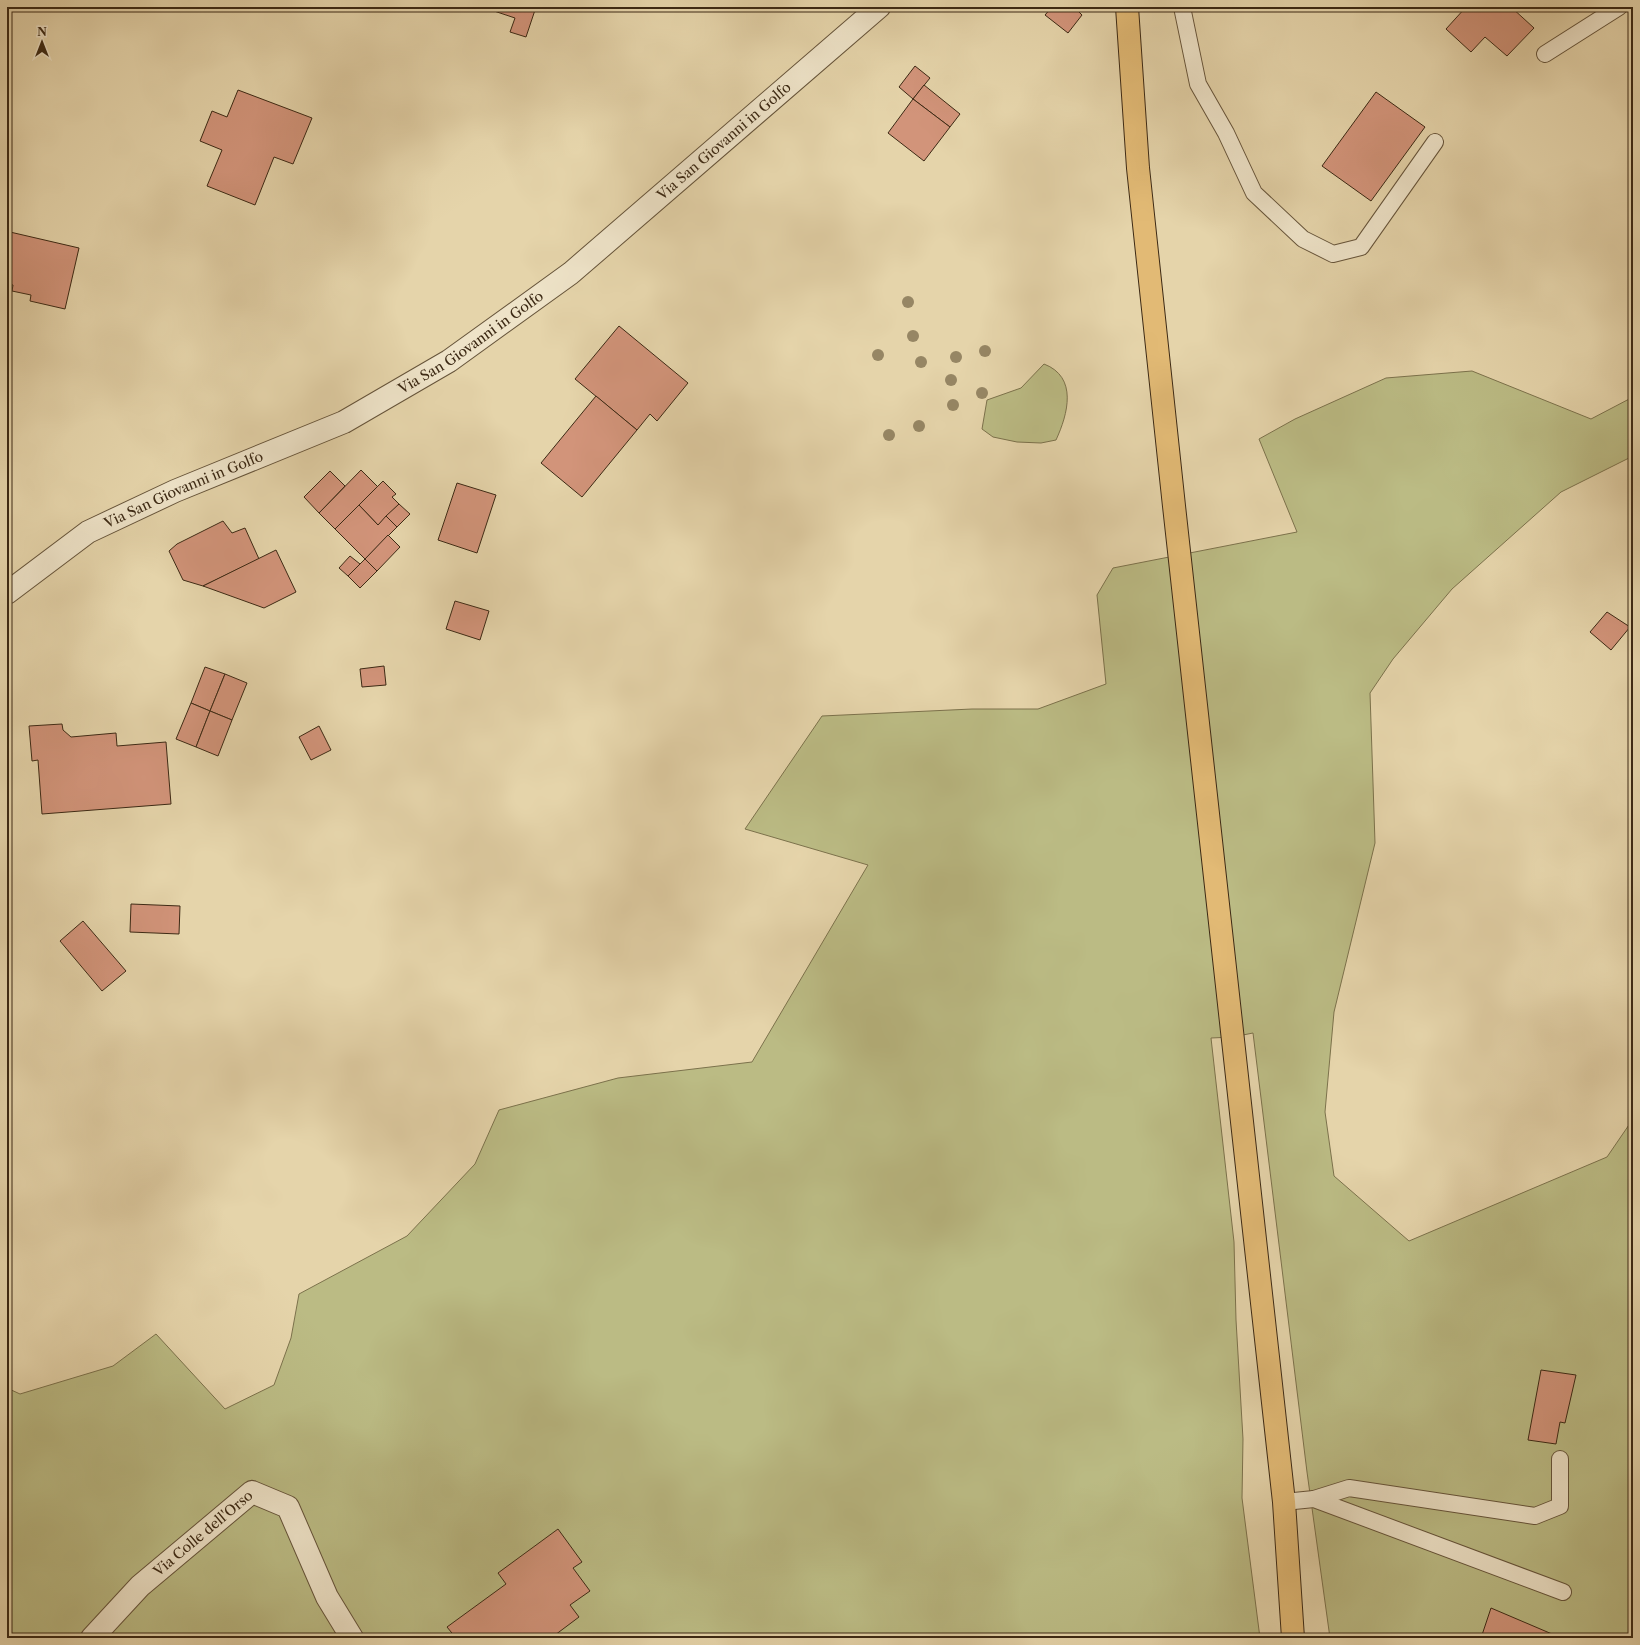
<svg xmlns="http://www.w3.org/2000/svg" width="1640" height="1645" viewBox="0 0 1640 1645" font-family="'Libre Caslon Text',serif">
	<rect width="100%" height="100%" fill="#e5d4aa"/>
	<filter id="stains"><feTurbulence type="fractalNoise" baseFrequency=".005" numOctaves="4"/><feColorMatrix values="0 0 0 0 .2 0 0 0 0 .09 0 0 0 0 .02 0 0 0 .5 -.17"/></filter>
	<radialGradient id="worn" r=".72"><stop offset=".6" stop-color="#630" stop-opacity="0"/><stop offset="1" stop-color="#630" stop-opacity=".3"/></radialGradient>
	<!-- green -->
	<g fill="#bbbb84" stroke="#7c724c">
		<path d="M1044,364C1078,377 1068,414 1056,440L1041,443L1017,442L993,437L982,429L987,400L1021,388Z"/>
		<path d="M1472,371L1591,419L1633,397V456L1561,492L1452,589L1393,659L1370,693L1375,843L1334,1012L1325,1112L1334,1176L1409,1241L1607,1157L1633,1119V1638H1330L1307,1472L1253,1033L1233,1037L1211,1038L1234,1242L1236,1320L1243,1439L1242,1498L1260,1638H7V1388L20,1394L113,1366L156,1334L225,1409L274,1385L291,1338L299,1294L407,1236L475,1164L499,1110L618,1078L752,1062L868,865L745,829L822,716L972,709H1038L1106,684L1097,595L1113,568L1297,532L1259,439L1295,419L1386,378Z"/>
	</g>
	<!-- building -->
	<g fill="#d2947a" stroke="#3c2914">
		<path d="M482,7H536L526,37L510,32L515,18Z"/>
		<path d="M1052,7H1074L1082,15L1068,33L1045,15Z"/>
		<path d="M1466,7H1511L1534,28L1507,56L1485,37L1471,52L1446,29Z"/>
		<path d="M915,66L930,78L913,99L899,87Z"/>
		<path d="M924,85L960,114L950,127L913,99Z"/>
		<path d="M238,90L312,118L293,164L274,157L255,205L207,186L222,150L200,141L212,111L227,117Z"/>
		<path d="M1376,92L1425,127L1371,201L1322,166Z"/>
		<path d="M913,99L950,127L924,161L888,133Z"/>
		<path d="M10,232L79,248L65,309L30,301L31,295L12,291L13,285L7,284V242Z"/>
		<path d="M619,326L688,383L657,421L650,414L637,430L575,379Z"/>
		<path d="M596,396L637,430L582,497L541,463Z"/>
		<path d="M361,470L378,487L335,529L319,513Z"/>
		<path d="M330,471L345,486L319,513L304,497Z"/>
		<path d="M383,481L396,494L392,497L399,504L378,525L359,505Z"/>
		<path d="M457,483L496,495L477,553L438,540Z"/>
		<path d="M399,504L410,514L397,527L386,516Z"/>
		<path d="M359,505L378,525L386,516L397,527L365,559L335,529Z"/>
		<path d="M223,521L232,533L245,528L259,559L203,586L183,580L169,551L177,544Z"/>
		<path d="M388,535L400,547L377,571L365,559Z"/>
		<path d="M276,550L296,592L264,608L203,586Z"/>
		<path d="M350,556L360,564L348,576L339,568Z"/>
		<path d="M365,559L377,571L360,588L348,576Z"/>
		<path d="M455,601L489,611L480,640L446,629Z"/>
		<path d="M1607,612L1630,627L1611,650L1590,632Z"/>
		<path d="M384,666L386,685L362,687L360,669Z"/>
		<path d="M205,667L225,674L210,711L191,703Z"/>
		<path d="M225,674L247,683L232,720L210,711Z"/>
		<path d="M191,703L210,711L196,747L176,739Z"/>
		<path d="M210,711L232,720L218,756L196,747Z"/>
		<path d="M62,724L63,730L71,737L116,733L117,746L166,742L171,804L42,814L38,760L32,761L29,726Z"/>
		<path d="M319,726L331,750L311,760L299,737Z"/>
		<path d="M131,904L180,906L179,934L130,932Z"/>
		<path d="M83,921L126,971L102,991L60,941Z"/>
		<path d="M1541,1370L1576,1375L1565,1423L1560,1422L1556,1444L1528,1440Z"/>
		<path d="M558,1529L582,1562L573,1568L590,1591L570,1605L579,1617L551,1638H456L447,1627L506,1584L498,1573Z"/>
		<path d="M1491,1608L1552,1634L1550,1638H1481Z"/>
	</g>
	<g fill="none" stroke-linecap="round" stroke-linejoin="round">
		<!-- lane casing -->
		<g stroke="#66543a" stroke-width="18">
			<g id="lane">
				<path d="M1182,7L1198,84L1226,133L1254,193L1303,239L1333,254L1361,247L1435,142"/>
				<path d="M1545,54L1619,7"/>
				<path d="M1314,1499L1349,1488L1535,1516L1560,1506V1459"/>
				<path d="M1284,1502L1314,1499L1563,1592"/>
			</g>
		</g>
		<!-- street casing -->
		<g stroke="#66543a" stroke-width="24">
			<g id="street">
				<path id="s1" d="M7,593L88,532L175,491L344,422L449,361L571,273L879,7"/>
				<path id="s2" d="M92,1638L140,1586L252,1492L288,1507L327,1597L352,1638"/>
			</g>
		</g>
		<!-- primary casing -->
		<g stroke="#3c2914" stroke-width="24">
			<path id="primary" d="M1127,7L1138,168L1174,506L1284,1502L1293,1638"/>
		</g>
		<!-- lane -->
		<use href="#lane" stroke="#eee3c8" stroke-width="16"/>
		<!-- street -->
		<use href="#street" stroke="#eee3c8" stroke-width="22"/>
		<!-- primary -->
		<use href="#primary" stroke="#e2ba75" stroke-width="22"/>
	</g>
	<!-- trees -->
	<g fill="#968664">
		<circle cx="908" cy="302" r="6"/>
		<circle cx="913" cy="336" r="6"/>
		<circle cx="985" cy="351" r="6"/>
		<circle cx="878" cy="355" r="6"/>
		<circle cx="956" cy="357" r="6"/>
		<circle cx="921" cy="362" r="6"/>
		<circle cx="951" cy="380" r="6"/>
		<circle cx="982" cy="393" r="6"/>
		<circle cx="953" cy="405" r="6"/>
		<circle cx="919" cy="426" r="6"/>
		<circle cx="889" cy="435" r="6"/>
	</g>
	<g text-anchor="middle" stroke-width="3" stroke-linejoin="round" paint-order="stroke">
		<!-- street labels -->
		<g font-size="14" fill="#3c2914" stroke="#eee3c8">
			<text dy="5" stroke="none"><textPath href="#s1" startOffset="854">Via San Giovanni in Golfo</textPath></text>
			<text dy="5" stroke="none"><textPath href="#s1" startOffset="530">Via San Giovanni in Golfo</textPath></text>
			<text dy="5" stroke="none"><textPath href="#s1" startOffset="206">Via San Giovanni in Golfo</textPath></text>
			<text dy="5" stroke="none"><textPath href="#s2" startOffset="153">Via Colle dell'Orso</textPath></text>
		</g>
	</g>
	<!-- margin -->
	<rect width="1640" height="1645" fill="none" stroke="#e5d4aa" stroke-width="24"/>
	<rect x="8" y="8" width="1624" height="1629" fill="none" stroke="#3c2914" stroke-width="2"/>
	<rect x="12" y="12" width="1616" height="1621" fill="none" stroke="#3c2914"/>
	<!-- north arrow -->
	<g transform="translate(42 42)" stroke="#eee3c8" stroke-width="3" paint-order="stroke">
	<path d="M0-3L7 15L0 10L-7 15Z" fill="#3c2914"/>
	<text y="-6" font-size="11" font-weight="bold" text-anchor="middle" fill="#3c2914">N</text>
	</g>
	<rect width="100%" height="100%" filter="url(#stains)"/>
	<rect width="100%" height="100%" fill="url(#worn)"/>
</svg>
